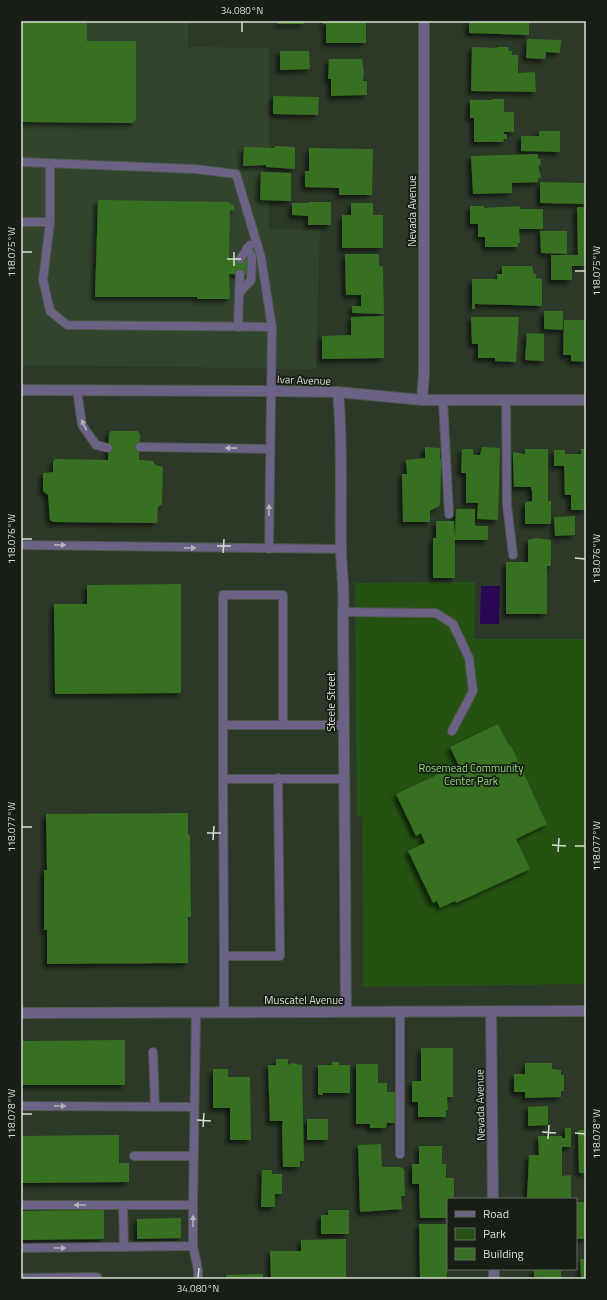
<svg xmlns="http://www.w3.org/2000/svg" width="607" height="1300" viewBox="0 0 607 1300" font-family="'Titillium Web',sans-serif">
	<defs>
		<filter id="shadow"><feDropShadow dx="-3.5" dy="3.5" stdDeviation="2" flood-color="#0009"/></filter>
	</defs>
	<rect width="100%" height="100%" fill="#2c3928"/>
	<!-- built -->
	<path fill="#32442d" d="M21,21H188V47L269,48V229L320,230L316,369L27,365L21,362Z"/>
	<!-- green -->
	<path fill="#255213" d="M475,582L474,639H586V984L363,987L362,817H357L355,583Z"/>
	<!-- water -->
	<path fill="#290752" d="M481,586H500L499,624H480Z"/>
	<!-- building -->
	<g fill="#386f24" filter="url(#shadow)">
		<path d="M21,21H87V41H136V121H134V123L21,122Z"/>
		<rect x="278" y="21" width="26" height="3"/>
		<path d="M323,21H368L366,23V43H326V24H323Z"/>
		<path d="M469,21H529V35L469,33Z"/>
		<path d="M527,39L561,40L560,53L546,52L545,59L526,58Z"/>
		<path d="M472,47L497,48V47H508L509,51H512V55H518V73L535,72L536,92L471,91Z"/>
		<path d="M280,51H309L310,69L280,70Z"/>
		<path d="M329,59H362L364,72L363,81H367V95L331,96V79H328Z"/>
		<path d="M273,96L319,97L318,115L273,114Z"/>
		<path d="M493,99H504V112H514V132H504V134H507V139H504L503,142H474V118H470V100H492Z"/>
		<path d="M539,131H560V152L521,151V136H539Z"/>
		<path d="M275,146L295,147V169L266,167V165L243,166L244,147L275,148Z"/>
		<path d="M309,148L373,149L372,195H339V188L305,187V171H309Z"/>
		<path d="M538,154V159H541L540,166L538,165L541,178H538V182L512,183V193L473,194L471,156Z"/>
		<path d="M261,172L291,173V201L260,200Z"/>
		<path d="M540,182L586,183V204L540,203Z"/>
		<path d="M98,200L230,202V204L234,205V211L230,210L229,259H248V275L229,274L230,299H197V297H95Z"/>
		<path d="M309,202H331V225H308V216L292,215V203H309Z"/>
		<path d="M351,203H373V215H383V248H342V215H351Z"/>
		<path d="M470,206H484V208L520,206V209H543V229H519L520,243H518V247H485V237H478V224H470Z"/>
		<path d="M577,207H586V266H572V280H551V255H578Z"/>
		<path d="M540,231H567V254L541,253Z"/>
		<path d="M345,254H379V266H383L384,314L352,313V306H361V295H346Z"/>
		<path d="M502,266H532L534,274L536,273V278L542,279V306L475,304V309H472V279H497V274H502Z"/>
		<path d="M544,311H563V330L544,329Z"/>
		<path d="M384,316V358L322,359V336L351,335V317Z"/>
		<path d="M471,317H519L516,362L495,361V358H478V344H472Z"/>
		<path d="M564,320H586V362L571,361V355H563Z"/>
		<path d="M527,333L544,334V361L525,360Z"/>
		<path d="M111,431H137L140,434L139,460L153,461L155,465L163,467L162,504L158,507L157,523L53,522L50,520L48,495L43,491V473L53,472V462L55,459L108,460L109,434Z"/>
		<path d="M425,447L440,448V459H443V465L441,466L440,504L439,506L430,511V522H403L402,474H407L406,460L425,458Z"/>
		<path d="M482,447L500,448L498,520L477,519L478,503H466V473H461L462,449H473V455H480Z"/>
		<path d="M525,449H548V501H551V524H525V502L532,501V490H531V487H514L513,460V452L525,454Z"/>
		<path d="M581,449H586V510H571V495H565L564,466H554V450H565V454H581Z"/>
		<path d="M456,509H475V526H488V540H455V578H433V538H436V521H454L455,538Z"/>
		<path d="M575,516V535L555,536L554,517Z"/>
		<path d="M535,538L551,540V566H547V614H506V562H528V540Z"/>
		<path d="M181,584V693L55,694L54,604H87V585Z"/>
		<path d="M498,724L509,746H511L547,824L516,839L530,869L456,903L455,901L440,908L437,901L433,903L408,851L425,843L421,833L416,836L396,794L456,766L457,769L460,768L450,747Z"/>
		<path d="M188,813V835H190L191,917H188V963L47,964V930H44V870H47L46,814Z"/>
		<path d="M125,1040V1085H23V1041Z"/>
		<path d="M421,1048H453V1097H447L448,1110H446V1117H418V1102H412V1081H421Z"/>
		<path d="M276,1059H288V1065L292,1063L302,1065L304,1161H300V1167H283L282,1125L283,1121H270L268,1065H276Z"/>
		<path d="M332,1062H339V1065H350V1093H323V1095H319L318,1093V1065H332Z"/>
		<path d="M525,1063H552V1069L561,1070V1075H564V1091H561V1097L525,1098V1092H514V1074H525Z"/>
		<path d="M356,1064H378V1083H387V1092H395V1123H387L386,1128H370V1124H356Z"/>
		<path d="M213,1069H228V1077H250L251,1140H230V1108H213Z"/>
		<path d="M548,1106V1125L528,1126V1107Z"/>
		<rect x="307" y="1119" width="21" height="21"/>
		<path d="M565,1128H571V1147H562V1176L571,1175V1199H527L529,1155H539L538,1136H562V1138H565Z"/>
		<path d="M578,1130H586V1173H579Z"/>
		<path d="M119,1135V1163H129V1182L21,1183V1136Z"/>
		<path d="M381,1144L382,1167H401L404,1170L405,1196H401L402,1209L360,1212L358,1145Z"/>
		<path d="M419,1146H442V1164H446V1178H454V1199H448V1218H420L419,1184H412V1164H419Z"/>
		<path d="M262,1170H272V1174H282V1194H275V1207H261Z"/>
		<rect x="576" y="1202" width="10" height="37"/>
		<path d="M104,1210V1239L21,1240V1211Z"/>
		<path d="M328,1210H349V1234H321V1215H328Z"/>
		<path d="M181,1218V1238L137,1239V1219Z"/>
		<path d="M419,1224H448L447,1279H420Z"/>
		<path d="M346,1239V1279H271L270,1251H301V1240Z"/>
		<path d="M580,1259H586V1279H581Z"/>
		<path d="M534,1269H561V1279H538V1277H534Z"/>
		<path d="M263,1274V1279H226V1275Z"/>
	</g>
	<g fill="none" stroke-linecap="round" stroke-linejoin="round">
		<!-- service casing -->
		<g stroke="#4b5747" stroke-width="10">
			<g id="service">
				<path d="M21,162L195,169L236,174L261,257L272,327"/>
				<path d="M50,164V222"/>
				<path d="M21,222H50L43,280L50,311L67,325L272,327L269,549"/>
				<path d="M240,259L250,245"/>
				<path d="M239,293L251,280L252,257L247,248"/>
				<path d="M238,327L240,274"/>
				<path d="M77,390L82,425L96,445L108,448"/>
				<path d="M506,399L507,505L513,555"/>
				<path d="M443,400L449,514"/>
				<path d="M140,447L270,449"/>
				<path d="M21,545L341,549"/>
				<path d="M343,612L436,613L453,624L469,658L473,691L452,731"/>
				<path d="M283,724V595H223V725H343"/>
				<path d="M223,725V779H345"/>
				<path d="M223,779L224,956H280L278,778"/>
				<path d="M224,956V1012"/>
				<path d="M153,1052L155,1107"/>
				<path d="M21,1106L194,1107"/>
				<path d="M400,1154V1013"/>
				<path d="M134,1156H193"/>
				<path d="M21,1205H193V1246L21,1248"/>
				<path d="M123,1205L124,1247"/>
				<path d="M193,1205L196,1013"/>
				<path d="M193,1246L198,1270V1279"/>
				<path d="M21,1278L97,1277L98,1279"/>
			</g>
		</g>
		<!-- minor casing -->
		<g stroke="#4b5747" stroke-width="12">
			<g id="minor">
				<path d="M338,392C343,444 340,496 341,548C341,570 345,590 343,612L346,1012"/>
				<path d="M422,400L424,373V21"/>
				<path d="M491,1012L493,1199"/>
				<path d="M494,1269V1279"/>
			</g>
		</g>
		<!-- tertiary casing -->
		<g stroke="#4b5747" stroke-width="12">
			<g id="tertiary">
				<path d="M21,390L271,391L338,392L422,400H586"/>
				<path d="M21,1013L586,1011"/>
			</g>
		</g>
		<!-- service -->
		<use href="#service" stroke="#6b6285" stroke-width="8"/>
		<!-- minor -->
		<use href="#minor" stroke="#6b6285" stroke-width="10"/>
		<!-- tertiary -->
		<use href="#tertiary" stroke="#6b6285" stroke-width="10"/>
	</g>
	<!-- one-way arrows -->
	<defs><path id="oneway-solid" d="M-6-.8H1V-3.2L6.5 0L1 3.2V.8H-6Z"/></defs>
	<g fill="#b1b3b8">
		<use href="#oneway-solid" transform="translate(84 425) rotate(-115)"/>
		<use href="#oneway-solid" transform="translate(231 448) rotate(-179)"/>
		<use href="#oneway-solid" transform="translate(269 510) rotate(-89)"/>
		<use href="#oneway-solid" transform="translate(60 545) rotate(1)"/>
		<use href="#oneway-solid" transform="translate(190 548) rotate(1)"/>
		<use href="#oneway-solid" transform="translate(60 1106)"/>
		<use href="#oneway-solid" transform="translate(80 1205) rotate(-180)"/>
		<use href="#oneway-solid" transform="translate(193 1221) rotate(-89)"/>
		<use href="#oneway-solid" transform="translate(60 1248)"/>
	</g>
	<!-- ticks -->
	<path fill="none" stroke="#d7dfd4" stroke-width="1.5" d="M242,32V22M22,252H32M227,259H241M234,266V252M575,271H585M22,539H32M217,546H231M223,553L224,539M575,558L585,559M22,827H32M207,833H221M213,840L214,826M552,845L566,846M575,846H585M558,852L559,838M22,1114H32M197,1120L211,1121M203,1127L204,1113M542,1132L556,1133M575,1133L585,1134M548,1139L549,1125M198,1278L199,1268"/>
	<g text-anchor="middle" stroke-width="3.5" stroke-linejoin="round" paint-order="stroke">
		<!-- street labels -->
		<g font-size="11" fill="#d7dfd4" stroke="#181e16">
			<text transform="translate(412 211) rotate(-90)" y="4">Nevada Avenue</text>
			<text transform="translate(304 380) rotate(2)" y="4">Ivar Avenue</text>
			<text transform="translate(331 702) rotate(-90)" y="4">Steele Street</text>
			<text x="304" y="1004">Muscatel Avenue</text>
			<text transform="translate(480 1105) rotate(-91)" y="4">Nevada Avenue</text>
		</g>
		<!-- park labels -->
		<g font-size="11" fill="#8ed875" stroke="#181e16">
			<text x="471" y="772">Rosemead Community<tspan x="471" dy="13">Center Park</tspan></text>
		</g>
	</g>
	<!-- border -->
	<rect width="607" height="1300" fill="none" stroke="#181e16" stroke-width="44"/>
	<!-- legend -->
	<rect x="447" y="1198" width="130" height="72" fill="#181e16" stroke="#646b62"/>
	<rect x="455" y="1211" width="20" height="6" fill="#6b6285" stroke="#646b62"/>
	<text x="483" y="1218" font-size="12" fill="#d7dfd4">Road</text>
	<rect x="455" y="1228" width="20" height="12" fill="#255213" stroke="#646b62"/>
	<text x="483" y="1238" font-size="12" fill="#d7dfd4">Park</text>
	<rect x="455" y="1248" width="20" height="12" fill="#386f24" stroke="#646b62"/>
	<text x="483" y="1258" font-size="12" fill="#d7dfd4">Building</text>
	<rect x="22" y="22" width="563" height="1256" fill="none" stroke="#d7dfd4" stroke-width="1.5"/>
	<g font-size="10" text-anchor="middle" fill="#d7dfd4">
		<text x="242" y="14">34.080°N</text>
		<text transform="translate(11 252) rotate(-90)" y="4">118.075°W</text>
		<text transform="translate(596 271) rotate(-90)" y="4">118.075°W</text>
		<text transform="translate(11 539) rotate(-90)" y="4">118.076°W</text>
		<text transform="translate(596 559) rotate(-90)" y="4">118.076°W</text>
		<text transform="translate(11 827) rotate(-90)" y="4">118.077°W</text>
		<text transform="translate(596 846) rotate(-90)" y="4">118.077°W</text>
		<text transform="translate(11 1114) rotate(-90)" y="4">118.078°W</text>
		<text transform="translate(596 1134) rotate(-90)" y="4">118.078°W</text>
		<text x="198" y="1292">34.080°N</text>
	</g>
</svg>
